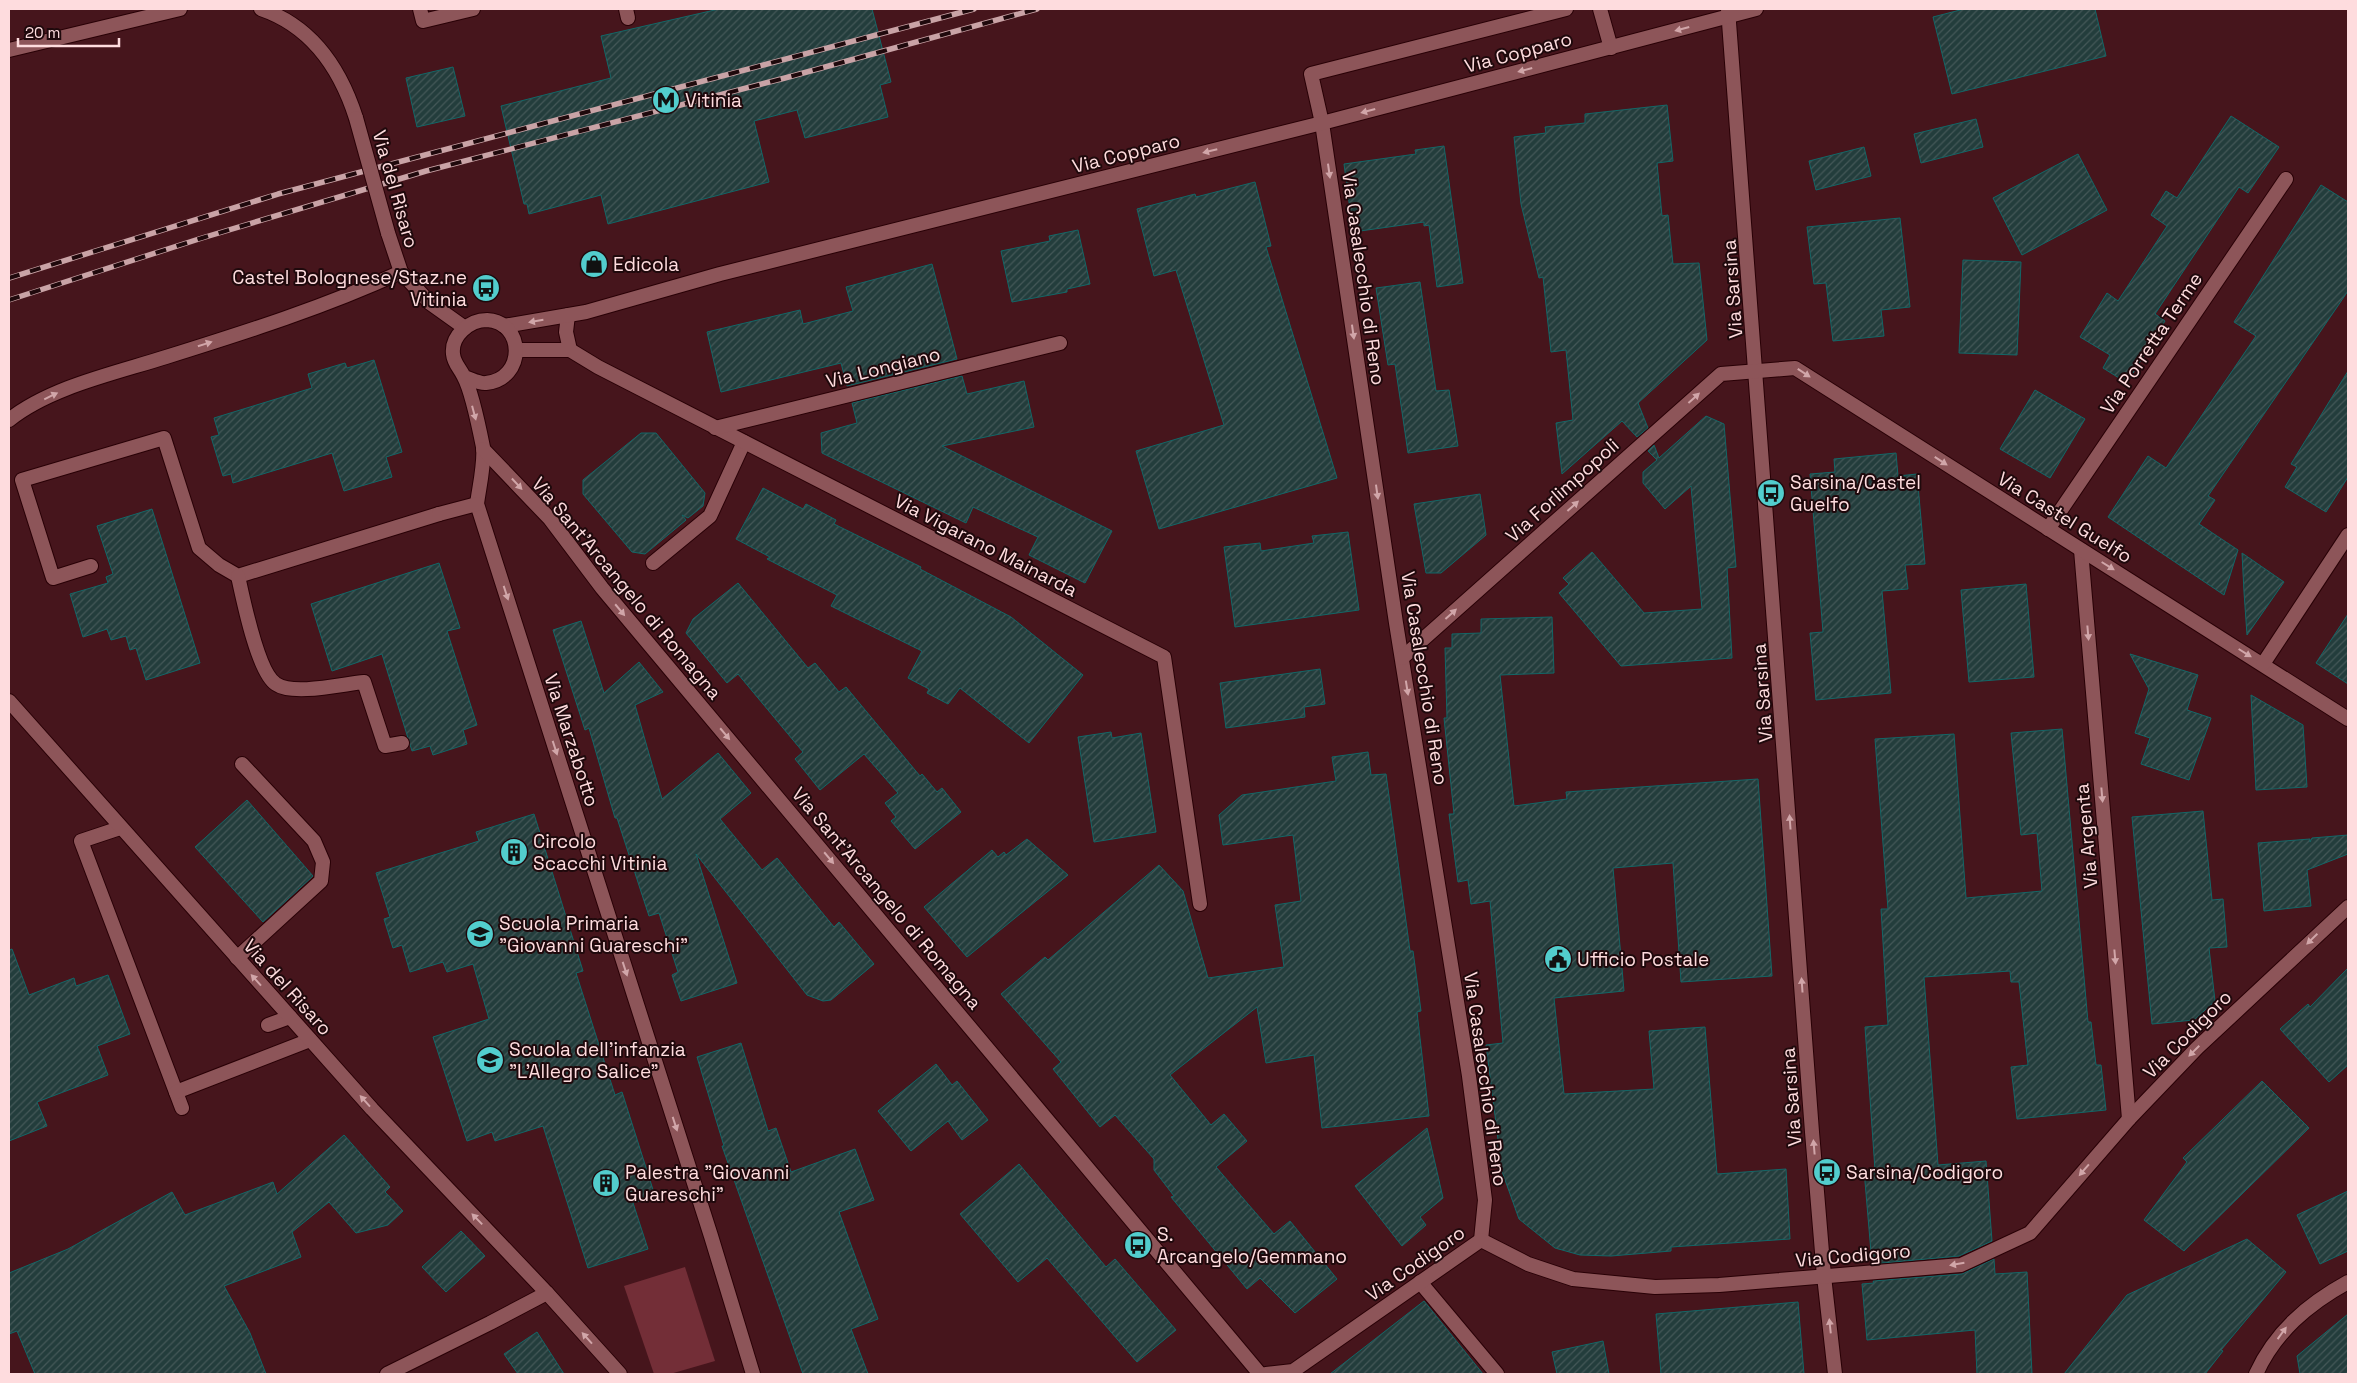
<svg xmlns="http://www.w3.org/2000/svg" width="2357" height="1383" viewBox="0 0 2357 1383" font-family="'Space Grotesk',sans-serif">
	<defs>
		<pattern id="building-hatch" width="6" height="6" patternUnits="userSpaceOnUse" patternTransform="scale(1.25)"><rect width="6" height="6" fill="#233d3c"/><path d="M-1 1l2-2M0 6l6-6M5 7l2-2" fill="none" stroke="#445858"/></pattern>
	</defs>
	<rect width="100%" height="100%" fill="#46151c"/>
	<!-- pitch -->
	<path fill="#732e37" d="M685,1267L715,1361L670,1374H654L624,1286Z"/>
	<!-- building -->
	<g fill="url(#building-hatch)" stroke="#136767">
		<path d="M719,9H872L891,82L880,85L888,117L805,138L797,110L754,121L769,182L608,224L601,195L529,214L527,204H524L501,106L611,78L601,36Z"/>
		<path d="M1964,9H2095L2106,56L1952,94L1933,17Z"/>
		<path d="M453,67L465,116L417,127L406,78Z"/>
		<path d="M1667,105L1673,161L1657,163L1662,216L1668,215L1673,264L1699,263L1707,340L1638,403L1648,428L1637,437L1622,421L1562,474L1556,423L1573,420L1566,350L1551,352L1543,277L1539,278L1521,204L1514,137L1546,133L1545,127L1585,123V114Z"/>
		<path d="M2231,116L2279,147L2248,193L2239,187L2155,314L2165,321L2127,383L2103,368L2110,355L2080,337L2107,293L2118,301L2167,226L2151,215L2166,191L2177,198Z"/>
		<path d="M1976,119L1983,147L1921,163L1914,134Z"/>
		<path d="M1444,146L1463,283L1437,287L1429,225L1424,226V222L1353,232L1344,164L1416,154L1415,150Z"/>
		<path d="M1864,147L1871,176L1816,190L1809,161Z"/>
		<path d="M2078,154L2107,210L2022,255L1993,198Z"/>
		<path d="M1255,182L1271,246L1266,247L1337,478L1159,529L1136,451L1224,425L1176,270L1154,276L1137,209L1195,194L1196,197Z"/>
		<path d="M2321,185L2348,202V291L2208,496L2215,500L2199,524L2238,550L2224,595L2108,517L2148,456L2166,468L2256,336L2234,322Z"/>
		<path d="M1900,218L1910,307L1881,310L1884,336L1833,341L1826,283L1814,284L1807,227Z"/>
		<path d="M1078,230L1090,284L1067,289V292L1012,302L1001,251L1050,241L1049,236Z"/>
		<path d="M1963,260L2021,262L2017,355L1959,353Z"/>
		<path d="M932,264L957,359L847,386L841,363L721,392L707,332L800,310L803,324L853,311L846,287Z"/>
		<path d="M1420,282L1436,391L1449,390L1458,446L1408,453L1395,364L1388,365L1376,288Z"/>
		<path d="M374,360L402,452L386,457L392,477L344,491L332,453L233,483L231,474L223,476L211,437L219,435L214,418L312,388L308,374L345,363L347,368Z"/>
		<path d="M2348,371V477L2326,512L2285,487L2297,467L2291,464Z"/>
		<path d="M962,376L967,394L1024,381L1034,427L942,446L1112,531L1085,583L1029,555L1038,537L973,507L966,523L822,453L821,433L857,423L852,403Z"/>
		<path d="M2035,390L2085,419L2050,478L2000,449Z"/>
		<path d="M1706,416L1724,424L1736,567L1727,568L1732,658L1621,666L1559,593L1569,584L1563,578L1592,552L1644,613L1702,609L1691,486L1665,509L1643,483V472L1657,460L1648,451L1654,445L1659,458Z"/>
		<path d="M641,433H656L705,493L703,506L688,518L682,515L686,520L645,554L632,552L583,494V480Z"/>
		<path d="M1896,453L1898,476L1917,474L1925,564L1905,565L1908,589L1882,591L1891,693L1816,700L1810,633L1823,632L1810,474L1835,472L1834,459Z"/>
		<path d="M763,488L803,509L806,504L836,520L834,524L921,567L920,569L1011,617L1083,675L1029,743L960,688L948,704L927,693L929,689L908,678L922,651L831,606L837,595L767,559L770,557L736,539Z"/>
		<path d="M1480,494L1486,535L1441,573H1426L1414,504Z"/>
		<path d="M152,509L200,663L146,680L136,648L130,650L126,636L111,640L107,629L83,637L70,594L108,583L106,577L113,574L97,526Z"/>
		<path d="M1348,532L1359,610L1235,627L1224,547L1260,543L1261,551L1314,543L1312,536Z"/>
		<path d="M2242,553L2284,582L2247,635L2244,592Z"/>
		<path d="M439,563L460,628L447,631L477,725L463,730L467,744L433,755L430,746L412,751L382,654L332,671L311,604Z"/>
		<path d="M738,583L808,668L815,663L839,692L846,687L920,776L922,774L937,792L942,788L961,812L915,849L891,821L896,817L885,803L898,793L864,754L820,790L795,759L803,752L738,674L727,683L686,633L693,619Z"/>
		<path d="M2026,584L2034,677L1969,682L1961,590Z"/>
		<path d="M2348,614V684L2316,663Z"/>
		<path d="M1552,617L1554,673L1500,675L1514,806L1567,799L1566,792L1758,779L1772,976L1681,982L1673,863L1613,868L1624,991L1554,998L1564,1094L1654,1089L1649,1031L1705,1027L1717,1174L1786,1169L1790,1239L1671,1247V1251L1611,1256L1580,1255L1555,1248L1519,1219L1499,1163L1495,1140L1498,1139L1486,1045L1503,1043L1490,901L1471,904L1468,880L1458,882L1449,814H1454L1444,718H1447L1445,648H1452V634L1481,633V619Z"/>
		<path d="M581,621L604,693L639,662L663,692L635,705L662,799L718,753L751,793L720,819L762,870L777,858L834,927L839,922L874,964L831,1000L823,1001L807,995L696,854L737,983L681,1001L672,975L678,972L659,913L649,916L617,818H615L589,728L585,730L553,630Z"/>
		<path d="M2130,654L2198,675L2187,710L2211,718L2189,780L2141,764L2150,738L2135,733L2149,689Z"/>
		<path d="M1320,669L1325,704L1304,707L1305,717L1226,728L1220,683Z"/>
		<path d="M2251,695L2303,725L2307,787L2256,790Z"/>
		<path d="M2062,729L2088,1022H2091L2096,1065H2101L2106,1110L2017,1119L2011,1067L2028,1065L2019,982H2011L2010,971L1924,977L1938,1165L1986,1161L1992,1241L1959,1256L1872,1264L1864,1170H1875L1865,1027L1888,1025L1881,909H1888L1875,739L1954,734L1966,898L2042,891L2037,833L2021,835L2011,733Z"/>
		<path d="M1111,732L1112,738L1141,733L1156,832L1094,842L1078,737Z"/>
		<path d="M1368,752L1371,775L1386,774L1410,951H1413L1421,1011L1417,1012L1429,1116L1322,1128L1314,1055L1266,1063L1257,1007L1170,1075L1211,1125L1224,1114L1247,1141L1216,1167L1274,1234L1290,1221L1337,1279L1295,1313L1260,1278L1247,1289L1171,1197L1174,1196L1154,1170V1159L1115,1115L1100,1127L1053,1069L1061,1062L1001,994L1045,957L1048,960L1159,865L1183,891L1208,978L1284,967L1275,905L1301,901L1293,835L1223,845L1219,815L1242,795L1336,781L1332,757Z"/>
		<path d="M247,800L313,876L263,922L195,847Z"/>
		<path d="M2203,811L2212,900L2223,899L2227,947L2209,948L2215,1001L2194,1020L2152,1024L2132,817Z"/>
		<path d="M534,814L583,971L576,973L615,1095L622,1092L655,1196L633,1203L648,1249L588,1268L543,1126L495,1141L492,1132L467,1141L433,1037L489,1019L473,964L447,972L443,962L410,972L402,945L393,948L384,919L390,917L376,873L479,841L476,832Z"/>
		<path d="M2348,835V854L2307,870L2311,906L2264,911L2258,843L2310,839V842L2312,838Z"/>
		<path d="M1027,839L1068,875L967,957L924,907L992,850L998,857L1004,852L1006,855Z"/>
		<path d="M12,949L29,995L74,978L76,986L108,975L130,1034L97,1046L108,1075L37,1102L47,1126L9,1141V950Z"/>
		<path d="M2348,968V1065L2329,1082L2280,1029L2308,1004L2310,1007Z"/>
		<path d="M741,1043L768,1131L776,1128L791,1172L855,1149L874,1200L839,1212L878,1319L851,1329L868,1374H803L722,1146H724L697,1057Z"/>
		<path d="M936,1064L952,1085L957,1081L988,1120L962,1140L948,1121L911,1151L878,1111Z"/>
		<path d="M2262,1081L2309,1128L2184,1251L2144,1220L2187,1162L2183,1158Z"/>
		<path d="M1427,1128L1443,1198L1420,1217L1426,1225L1402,1246L1355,1186Z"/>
		<path d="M344,1135L390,1187L385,1192L403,1211L388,1225L356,1233L329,1202L292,1232L301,1257L224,1286L250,1333L266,1374H35L17,1331L9,1334V1273L68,1249L172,1192L185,1215L273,1182L277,1194Z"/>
		<path d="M1019,1164L1106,1267L1115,1259L1176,1330L1137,1362L1047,1258L1018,1282L960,1214Z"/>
		<path d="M2348,1191V1251L2320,1264L2297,1215Z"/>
		<path d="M461,1231L485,1256L446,1292L422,1267Z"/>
		<path d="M2247,1239L2286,1272L2221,1350L2223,1351L2205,1374H2064L2127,1295Z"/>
		<path d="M1994,1259L1995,1274L2027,1272L2032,1374H1977L1975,1330L1867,1340L1862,1284L1874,1283L1873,1281L1962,1274Z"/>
		<path d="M1424,1301L1483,1374H1330Z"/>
		<path d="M1798,1302L1804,1374H1661L1656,1314Z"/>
		<path d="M2348,1314V1374H2300L2297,1356Z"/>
		<path d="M537,1332L564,1374H518L504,1354Z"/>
		<path d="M1603,1341L1609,1374H1557L1552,1352Z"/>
	</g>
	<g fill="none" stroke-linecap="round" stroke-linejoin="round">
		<!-- service casing -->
		<g stroke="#290006" stroke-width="16">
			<g id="service">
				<path d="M420,9L423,21L473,9"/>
				<path d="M1600,9L1611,48"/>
				<path d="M1322,123L1311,74L1566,9"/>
				<path d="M653,563L710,516L744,442"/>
				<path d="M91,566L53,578L22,480L164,438L199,548L219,565L238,576L439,514"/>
				<path d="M238,576C243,599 258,673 276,684C293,696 343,684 364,682L385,746L402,743"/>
				<path d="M120,828L81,841L182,1108"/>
				<path d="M237,958L321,881L323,862L314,841L242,764"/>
				<path d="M268,1025L290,1017"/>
				<path d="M176,1092L310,1040"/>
			</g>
		</g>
		<!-- minor casing -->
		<g stroke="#290006" stroke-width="16">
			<g id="minor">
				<path d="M261,9C311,26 340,68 356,118"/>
				<path d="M626,9L628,18"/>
				<path d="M1728,9L1812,1132L1824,1276L1835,1374"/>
				<path d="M9,50L180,9"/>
				<path d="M1322,123L1396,623L1469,1076L1485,1200L1481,1240"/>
				<path d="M388,233L401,272L430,303L465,328"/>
				<path d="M568,315L566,332L570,350"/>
				<path d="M504,326L586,312L720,274L1322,123L1756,9"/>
				<path d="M516,350H570L598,367L1164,657L1200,904"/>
				<path d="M464,377C471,379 480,384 486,383C526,379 525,322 487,320C469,320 451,336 453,354C454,364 460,368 464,377C471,390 480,432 483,447C485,462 479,488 477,504L711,1236L753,1374"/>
				<path d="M9,420C50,387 116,373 166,357C246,332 325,307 401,272"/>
				<path d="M715,428L1060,343"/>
				<path d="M483,449L550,519L602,588L1260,1374"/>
				<path d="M439,514L477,504"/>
				<path d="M2048,529L2286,179"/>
				<path d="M2081,550L2129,1119"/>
				<path d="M1402,658L1721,374L1795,368L2348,719"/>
				<path d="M2263,664L2348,535"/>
				<path d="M9,701L372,1109L547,1293L620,1374"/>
				<path d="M1420,1282L1497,1374"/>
				<path d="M387,1374L490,1323L547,1293"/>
				<path d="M1266,1374L1293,1371L1481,1240L1528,1264L1573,1279L1655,1287L1719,1285L1961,1265L2030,1233L2129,1119L2197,1048L2348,907"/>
				<path d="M2256,1374C2275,1332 2308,1304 2348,1282"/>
			</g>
		</g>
		<!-- service -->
		<use href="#service" stroke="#8d5559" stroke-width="14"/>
		<!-- minor -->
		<use href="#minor" stroke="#8d5559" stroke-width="14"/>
		<!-- rail casing -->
		<g stroke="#c9a3a6" stroke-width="5.5">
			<g id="rail">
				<path d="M9,278L278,194L974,9"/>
				<path d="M9,300L202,238L426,171L785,78L1037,9"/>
			</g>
		</g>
		<!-- rail -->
		<use href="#rail" stroke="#1f090c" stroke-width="4" stroke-dasharray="11" stroke-linecap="butt"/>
		<!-- minor-bridge casing -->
		<g stroke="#290006" stroke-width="16" stroke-linecap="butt">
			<path id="minor-bridge" d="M356,118L388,233"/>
		</g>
		<!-- minor-bridge -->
		<use href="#minor-bridge" stroke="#8d5559" stroke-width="14"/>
	</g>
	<!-- one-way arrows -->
	<defs><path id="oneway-solid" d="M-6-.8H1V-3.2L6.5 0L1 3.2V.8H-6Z" transform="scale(1.25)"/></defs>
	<g fill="#d1a6a9">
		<use href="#oneway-solid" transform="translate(1682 29) rotate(165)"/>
		<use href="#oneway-solid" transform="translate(1525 70) rotate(165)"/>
		<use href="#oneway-solid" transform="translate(1368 111) rotate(165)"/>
		<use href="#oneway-solid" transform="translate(1210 151) rotate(166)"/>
		<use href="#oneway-solid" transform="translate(1329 171) rotate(82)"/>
		<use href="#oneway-solid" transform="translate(536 321) rotate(170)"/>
		<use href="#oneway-solid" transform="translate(1353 332) rotate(82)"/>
		<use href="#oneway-solid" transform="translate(205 344) rotate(-18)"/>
		<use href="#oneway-solid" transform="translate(1804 373) rotate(33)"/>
		<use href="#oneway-solid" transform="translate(51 396) rotate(-26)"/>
		<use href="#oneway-solid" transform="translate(1694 398) rotate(-42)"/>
		<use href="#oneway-solid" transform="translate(474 413) rotate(75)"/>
		<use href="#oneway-solid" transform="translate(1941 461) rotate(33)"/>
		<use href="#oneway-solid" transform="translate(517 484) rotate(47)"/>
		<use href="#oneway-solid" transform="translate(1377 492) rotate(82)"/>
		<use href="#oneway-solid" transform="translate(1573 506) rotate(-42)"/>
		<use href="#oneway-solid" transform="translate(2108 566) rotate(32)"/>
		<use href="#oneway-solid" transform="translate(506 593) rotate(72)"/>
		<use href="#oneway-solid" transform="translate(620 610) rotate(50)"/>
		<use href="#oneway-solid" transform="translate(1451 614) rotate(-42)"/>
		<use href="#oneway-solid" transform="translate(2088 633) rotate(85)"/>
		<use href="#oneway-solid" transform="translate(2245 653) rotate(32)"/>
		<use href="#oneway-solid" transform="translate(1407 688) rotate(81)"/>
		<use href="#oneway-solid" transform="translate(725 734) rotate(50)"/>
		<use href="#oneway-solid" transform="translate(555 748) rotate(72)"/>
		<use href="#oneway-solid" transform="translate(2102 795) rotate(85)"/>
		<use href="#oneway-solid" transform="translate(1790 822) rotate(-94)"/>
		<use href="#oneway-solid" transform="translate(829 858) rotate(50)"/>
		<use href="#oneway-solid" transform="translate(2312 939) rotate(136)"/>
		<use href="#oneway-solid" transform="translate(2115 957) rotate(85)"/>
		<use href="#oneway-solid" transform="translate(625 969) rotate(72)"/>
		<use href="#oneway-solid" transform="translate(256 980) rotate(-132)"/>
		<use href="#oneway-solid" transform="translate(1802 985) rotate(-94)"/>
		<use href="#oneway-solid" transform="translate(2194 1051) rotate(135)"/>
		<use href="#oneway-solid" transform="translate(365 1101) rotate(-132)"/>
		<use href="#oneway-solid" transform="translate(675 1124) rotate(72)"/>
		<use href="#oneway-solid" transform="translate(1814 1147) rotate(-95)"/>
		<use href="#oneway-solid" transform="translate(2084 1170) rotate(131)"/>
		<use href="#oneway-solid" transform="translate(477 1219) rotate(-134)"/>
		<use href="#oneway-solid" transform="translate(1957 1264) rotate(170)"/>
		<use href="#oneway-solid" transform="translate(1830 1326) rotate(-96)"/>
		<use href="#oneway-solid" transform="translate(2282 1333) rotate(-54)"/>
		<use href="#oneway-solid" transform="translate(587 1338) rotate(-132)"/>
	</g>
	<!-- icons -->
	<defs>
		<g id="metro-disc" transform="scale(1.4375)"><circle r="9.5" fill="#52cdcd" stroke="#1f090c"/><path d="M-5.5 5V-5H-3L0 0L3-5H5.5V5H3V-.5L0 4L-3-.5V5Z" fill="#111"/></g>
		<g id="shop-disc" transform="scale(1.4375)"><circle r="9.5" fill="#52cdcd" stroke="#1f090c"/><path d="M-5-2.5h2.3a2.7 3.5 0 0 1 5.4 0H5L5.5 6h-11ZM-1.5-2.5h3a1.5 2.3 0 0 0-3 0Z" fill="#111"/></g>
		<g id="bus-disc" transform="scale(1.4375)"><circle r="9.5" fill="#52cdcd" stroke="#1f090c"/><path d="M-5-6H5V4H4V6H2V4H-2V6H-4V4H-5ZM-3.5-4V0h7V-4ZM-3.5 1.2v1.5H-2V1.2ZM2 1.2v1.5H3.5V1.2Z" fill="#111"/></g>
		<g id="building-disc" transform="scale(1.4375)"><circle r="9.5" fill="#52cdcd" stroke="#1f090c"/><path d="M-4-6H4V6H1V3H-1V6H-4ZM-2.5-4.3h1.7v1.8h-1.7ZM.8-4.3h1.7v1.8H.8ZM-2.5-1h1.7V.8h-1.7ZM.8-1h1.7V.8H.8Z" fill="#111"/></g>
		<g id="school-disc" transform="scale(1.4375)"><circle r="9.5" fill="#52cdcd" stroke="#1f090c"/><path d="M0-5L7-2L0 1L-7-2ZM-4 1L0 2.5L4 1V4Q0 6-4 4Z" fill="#111"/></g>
		<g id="civic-disc" transform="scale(1.4375)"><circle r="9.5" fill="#52cdcd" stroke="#1f090c"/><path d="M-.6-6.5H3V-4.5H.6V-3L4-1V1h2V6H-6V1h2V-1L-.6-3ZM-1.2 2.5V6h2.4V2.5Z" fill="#111"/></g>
	</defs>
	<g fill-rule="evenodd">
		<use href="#metro-disc" x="666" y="100"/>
		<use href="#shop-disc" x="594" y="264"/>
		<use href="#bus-disc" x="486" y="288"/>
		<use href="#bus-disc" x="1771" y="493"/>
		<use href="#building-disc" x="514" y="852"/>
		<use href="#school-disc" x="480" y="934"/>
		<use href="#civic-disc" x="1558" y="959"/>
		<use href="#school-disc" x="490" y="1060"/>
		<use href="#bus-disc" x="1827" y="1172"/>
		<use href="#building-disc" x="606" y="1183"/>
		<use href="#bus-disc" x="1138" y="1245"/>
	</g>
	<g text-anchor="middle" stroke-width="4" stroke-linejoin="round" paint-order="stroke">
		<!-- street labels -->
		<g font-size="19" fill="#fedcde" stroke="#1f090c">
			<text transform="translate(1518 52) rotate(-15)" y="7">Via Copparo</text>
			<text transform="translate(1126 153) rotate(-14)" y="7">Via Copparo</text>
			<text transform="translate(396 189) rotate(74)" y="7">Via del Risaro</text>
			<text transform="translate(1364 278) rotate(82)" y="7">Via Casalecchio di Reno</text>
			<text transform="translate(1732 289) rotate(-94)" y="7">Via Sarsina</text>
			<text transform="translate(2151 343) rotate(-56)" y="7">Via Porretta Terme</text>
			<text transform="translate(883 367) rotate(-14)" y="7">Via Longiano</text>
			<text transform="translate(1562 490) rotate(-42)" y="7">Via Forlimpopoli</text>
			<text transform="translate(2065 517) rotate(32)" y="7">Via Castel Guelfo</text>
			<text transform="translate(986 545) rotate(27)" y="7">Via Vigarano Mainarda</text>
			<text transform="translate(627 588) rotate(50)" y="7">Via Sant'Arcangelo di Romagna</text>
			<text transform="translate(1425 678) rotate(81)" y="7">Via Casalecchio di Reno</text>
			<text transform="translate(1762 693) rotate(-94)" y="7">Via Sarsina</text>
			<text transform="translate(572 740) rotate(72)" y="7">Via Marzabotto</text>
			<text transform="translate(2086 836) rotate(-95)" y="7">Via Argenta</text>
			<text transform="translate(887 898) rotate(50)" y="7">Via Sant'Arcangelo di Romagna</text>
			<text transform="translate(288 987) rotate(48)" y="7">Via del Risaro</text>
			<text transform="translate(2187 1034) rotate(-45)" y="7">Via Codigoro</text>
			<text transform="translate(1486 1079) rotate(82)" y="7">Via Casalecchio di Reno</text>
			<text transform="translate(1791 1097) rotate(-94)" y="7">Via Sarsina</text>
			<text transform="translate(1853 1255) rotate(-5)" y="7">Via Codigoro</text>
			<text transform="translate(1415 1263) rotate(-35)" y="7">Via Codigoro</text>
		</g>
		<!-- poi labels -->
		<g font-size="19" fill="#fedcde" stroke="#1f090c" text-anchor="start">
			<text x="685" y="107">Vitinia</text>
			<text x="613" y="271">Edicola</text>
			<text x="467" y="284" text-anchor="end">Castel Bolognese/Staz.ne<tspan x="467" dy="22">Vitinia</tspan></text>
			<text x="1790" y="489">Sarsina/Castel<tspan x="1790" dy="22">Guelfo</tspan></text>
			<text x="533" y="848">Circolo<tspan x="533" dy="22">Scacchi Vitinia</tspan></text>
			<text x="499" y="930">Scuola Primaria<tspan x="499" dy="22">"Giovanni Guareschi"</tspan></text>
			<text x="1577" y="966">Ufficio Postale</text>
			<text x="509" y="1056">Scuola dell'infanzia<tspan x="509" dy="22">"L'Allegro Salice"</tspan></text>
			<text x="625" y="1179">Palestra "Giovanni<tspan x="625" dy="22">Guareschi"</tspan></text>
			<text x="1846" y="1179">Sarsina/Codigoro</text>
			<text x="1157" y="1241">S.<tspan x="1157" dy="22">Arcangelo/Gemmano</tspan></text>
		</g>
	</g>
	<!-- border -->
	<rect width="2357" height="1383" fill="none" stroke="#fedcde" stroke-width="20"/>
	<!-- scale -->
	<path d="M18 38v8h101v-8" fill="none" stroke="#fedcde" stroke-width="2.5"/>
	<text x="25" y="38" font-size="15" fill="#fedcde" stroke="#1f090c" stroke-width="4" paint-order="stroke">20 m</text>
</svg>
